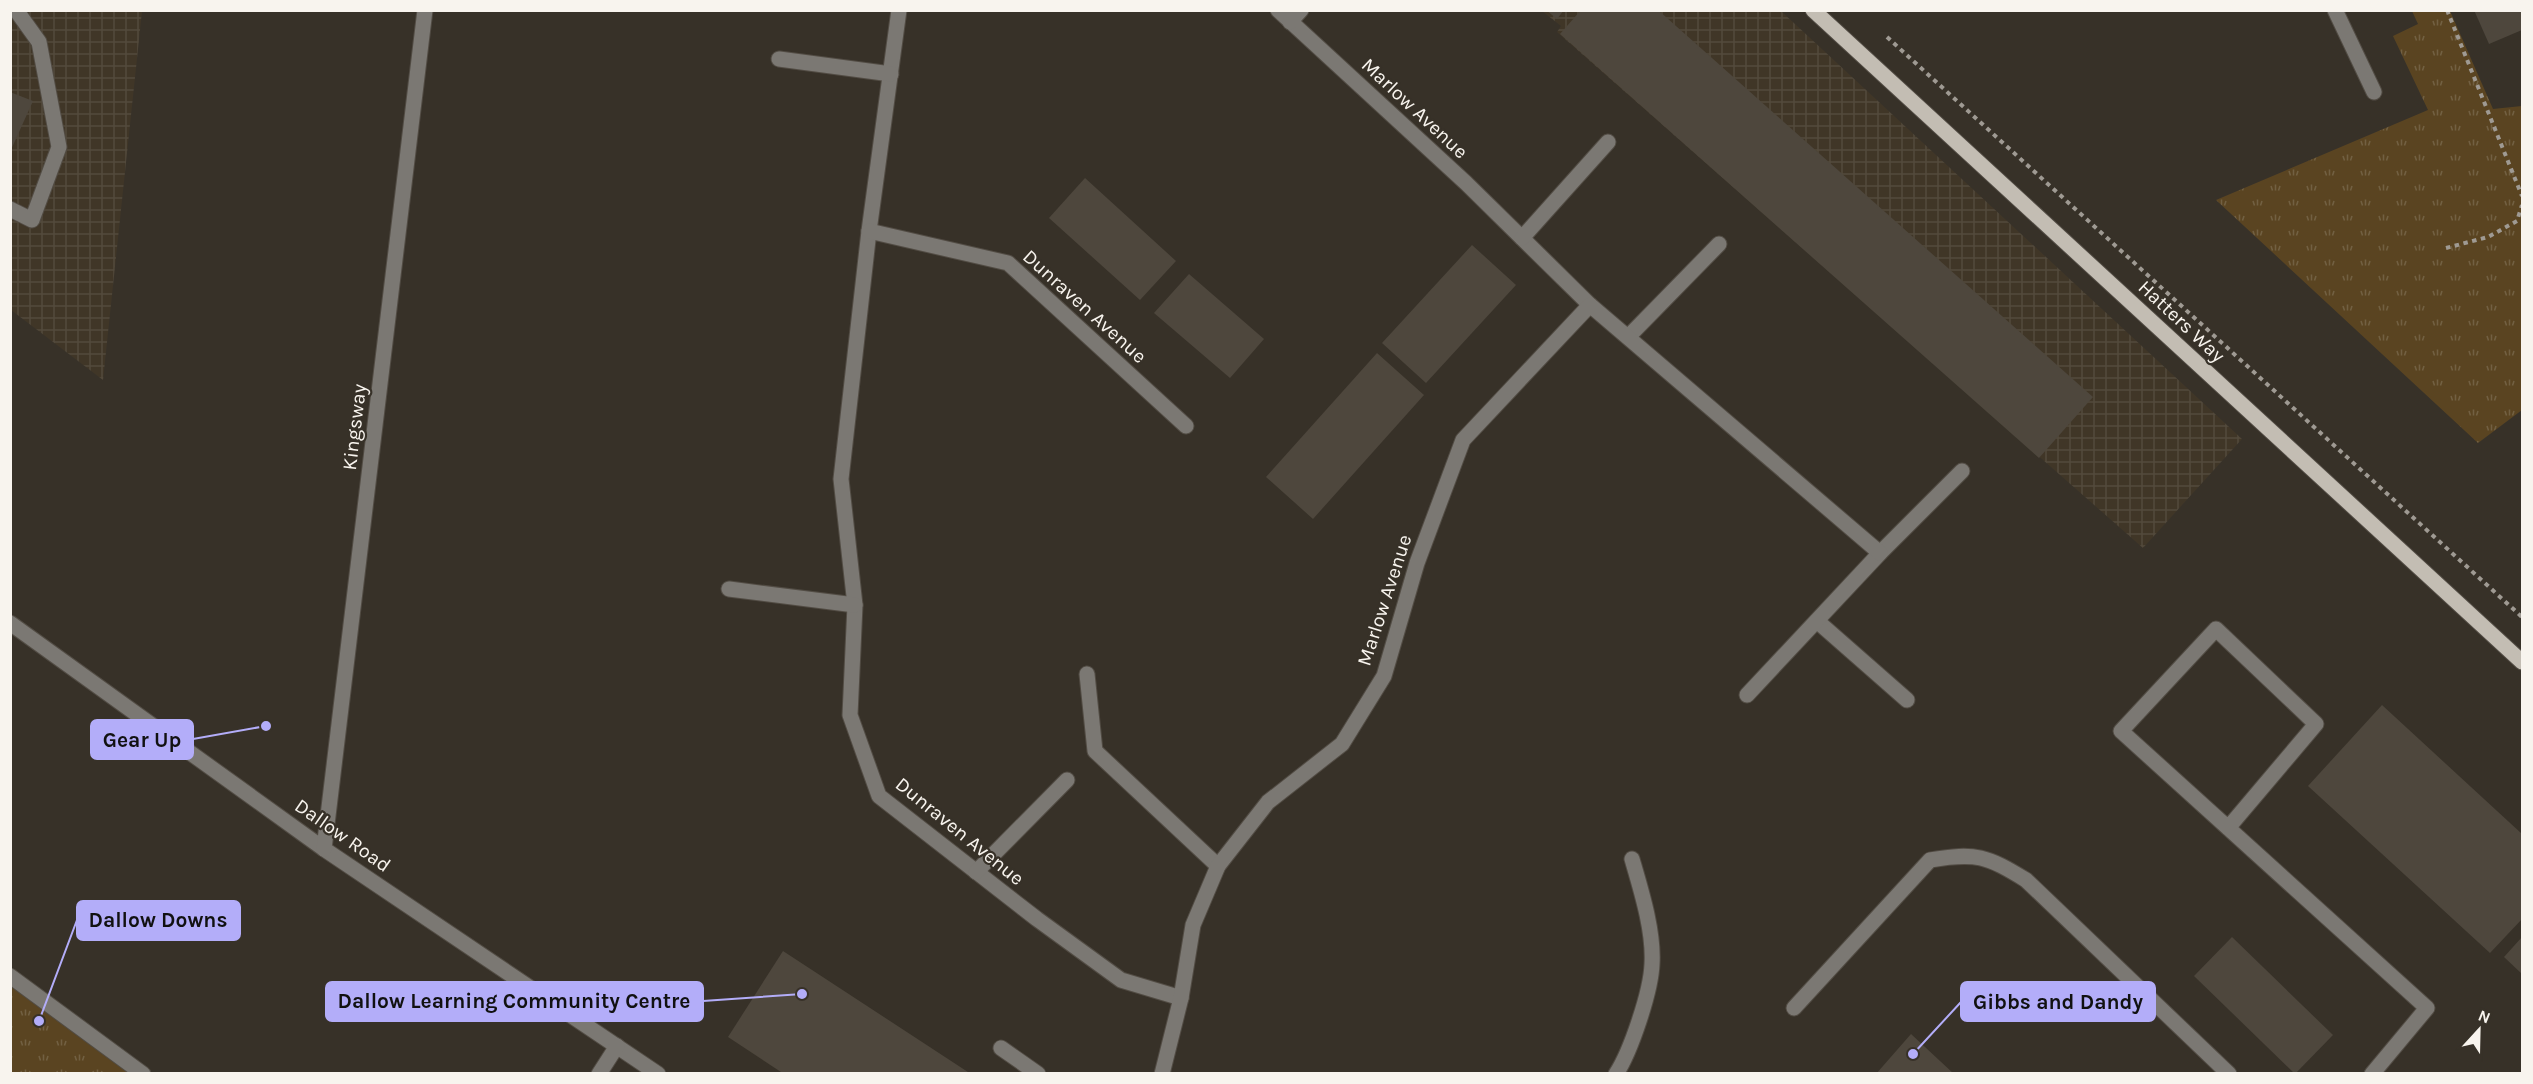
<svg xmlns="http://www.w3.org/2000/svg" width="2533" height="1084" viewBox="0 0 2533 1084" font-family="Karla,sans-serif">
	<defs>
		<pattern id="industrial-grid" width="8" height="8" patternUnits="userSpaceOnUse" patternTransform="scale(1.5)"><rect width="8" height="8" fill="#403627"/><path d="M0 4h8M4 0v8" fill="none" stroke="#534a3c"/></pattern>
		<pattern id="grass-tufts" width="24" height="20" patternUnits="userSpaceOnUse" patternTransform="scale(1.5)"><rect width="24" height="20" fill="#5a4421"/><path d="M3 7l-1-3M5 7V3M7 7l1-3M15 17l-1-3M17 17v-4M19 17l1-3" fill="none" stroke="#726042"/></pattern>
	</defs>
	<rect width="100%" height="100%" fill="#373128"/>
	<!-- industrial -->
	<g fill="url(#industrial-grid)">
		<path d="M10,11H142L103,380L11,310Z"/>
		<path d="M1542,11H1781L2242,439L2143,548L1557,32L1561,26Z"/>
	</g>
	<!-- grass -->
	<g fill="url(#grass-tufts)">
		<path d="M2412,11H2450L2493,109L2522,106V410L2478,443L2216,200L2428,110L2393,36L2418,24Z"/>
		<path d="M10,979L140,1073H11Z"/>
	</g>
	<!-- building -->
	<g fill="#4e473d">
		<path d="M1546,10H1564L1557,19Z"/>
		<path d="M1581,10H1658L2093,397L2039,458L1560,34Z"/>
		<path d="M2474,10H2522V30L2489,44Z"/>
		<path d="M10,92L33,101L10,152Z"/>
		<path d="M1085,178L1176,261L1140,300L1049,218Z"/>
		<path d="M1472,245L1516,285L1426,383L1382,343Z"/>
		<path d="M1189,274L1264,339L1230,378L1154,313Z"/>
		<path d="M1377,353L1424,395L1313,519L1266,477Z"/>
		<path d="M2382,705L2522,834V919L2490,953L2308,786Z"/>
		<path d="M2232,937L2333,1035L2295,1074L2194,976Z"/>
		<path d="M2522,937V974L2504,957Z"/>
		<path d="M783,951L971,1074H784L728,1037Z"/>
		<path d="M1911,1034L1954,1074H1876Z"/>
	</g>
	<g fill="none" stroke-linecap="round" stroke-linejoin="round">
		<!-- minor casing -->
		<g stroke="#524c44" stroke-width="17">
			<g id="minor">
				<path d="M899,10L869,231L841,479L855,605L850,715L879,796L1037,919L1121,980L1181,998"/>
				<path d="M1278,10L1466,183L1590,305"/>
				<path d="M2335,10L2374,92"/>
				<path d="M1290,22L1301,10"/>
				<path d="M779,59L891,74"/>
				<path d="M10,209L32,220L59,147L39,42L16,10"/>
				<path d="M869,231L1008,263L1186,426"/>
				<path d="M1522,238L1608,142"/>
				<path d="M1628,337L1719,244"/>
				<path d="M729,589L855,605"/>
				<path d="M1817,621L1907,700"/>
				<path d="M10,623L324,849L658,1074"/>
				<path d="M1087,674L1095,751L1218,866"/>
				<path d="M1747,695L1880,553L1962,471"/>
				<path d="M2228,828L2316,724L2216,629L2121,731L2427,1008L2372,1074"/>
				<path d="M324,849L425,10"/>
				<path d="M976,872L1067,780"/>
				<path d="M10,976L143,1074"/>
				<path d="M1794,1008L1930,860C1976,852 1987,856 2026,880L2229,1074"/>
				<path d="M1001,1048L1038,1074"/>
				<path d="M599,1074L617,1046"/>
				<path d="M1162,1074L1181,998L1193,925L1218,866L1268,802L1342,744L1384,676L1417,563L1463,440L1590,305L1880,553"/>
				<path d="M1616,1074C1631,1051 1651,991 1652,964C1654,931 1641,890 1632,859"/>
			</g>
		</g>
		<!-- major casing -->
		<g stroke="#524c44" stroke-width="17">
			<path id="major" d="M1813,10L2522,662"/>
		</g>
		<!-- path -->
		<g stroke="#9f9a93" stroke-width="4" stroke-dasharray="4.5 4.5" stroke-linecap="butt">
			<path d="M2447,10L2522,196"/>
			<path d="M1887,37L2522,617"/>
			<path d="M2446,248L2488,237L2517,221L2522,205"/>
		</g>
		<!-- minor -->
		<use href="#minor" stroke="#7b7873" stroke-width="15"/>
		<!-- major -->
		<use href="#major" stroke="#c3bdb3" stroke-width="15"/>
	</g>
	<g text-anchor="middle" stroke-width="4.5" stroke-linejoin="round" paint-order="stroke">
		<!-- street labels -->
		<g font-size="20" fill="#f8f4ee" stroke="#373128">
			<text transform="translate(1415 108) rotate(43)" y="7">Marlow Avenue</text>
			<text transform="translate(1085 306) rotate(42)" y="7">Dunraven Avenue</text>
			<text transform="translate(2182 321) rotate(43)" y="7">Hatters Way</text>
			<text transform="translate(354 427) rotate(-83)" y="7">Kingsway</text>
			<text transform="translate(1384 600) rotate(-72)" y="7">Marlow Avenue</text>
			<text transform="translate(960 831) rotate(39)" y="7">Dunraven Avenue</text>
			<text transform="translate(343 835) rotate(35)" y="7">Dallow Road</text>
		</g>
	</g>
	<!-- callouts -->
	<path fill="none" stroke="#b3adf9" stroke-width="2" d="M266 726L193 739M39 1021L77 920M802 994L703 1001M1913 1054L1961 1002"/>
	<g fill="#b3adf9" stroke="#373128" stroke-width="2">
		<circle cx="266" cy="726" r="6"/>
		<circle cx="39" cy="1021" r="6"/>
		<circle cx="802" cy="994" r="6"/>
		<circle cx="1913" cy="1054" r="6"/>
	</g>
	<g fill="#b3adf9" stroke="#b3adf9" stroke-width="2">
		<rect x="91" y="720" width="102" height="39" rx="6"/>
		<rect x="77" y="901" width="163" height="39" rx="6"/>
		<rect x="326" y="982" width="377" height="39" rx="6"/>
		<rect x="1961" y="982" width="194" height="39" rx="6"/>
	</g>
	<g font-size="21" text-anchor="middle" font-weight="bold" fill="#111">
		<text x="142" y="747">Gear Up</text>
		<text x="158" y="927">Dallow Downs</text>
		<text x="514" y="1008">Dallow Learning Community Centre</text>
		<text x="2058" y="1009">Gibbs and Dandy</text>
	</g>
	<!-- border -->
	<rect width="2533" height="1084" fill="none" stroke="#f8f4ee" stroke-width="24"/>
	<!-- north arrow -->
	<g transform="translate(2479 1030) rotate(22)" stroke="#373128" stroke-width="4.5" paint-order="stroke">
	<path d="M0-4.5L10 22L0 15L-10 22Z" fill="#f8f4ee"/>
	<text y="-9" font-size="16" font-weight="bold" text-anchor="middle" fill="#f8f4ee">N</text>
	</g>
</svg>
